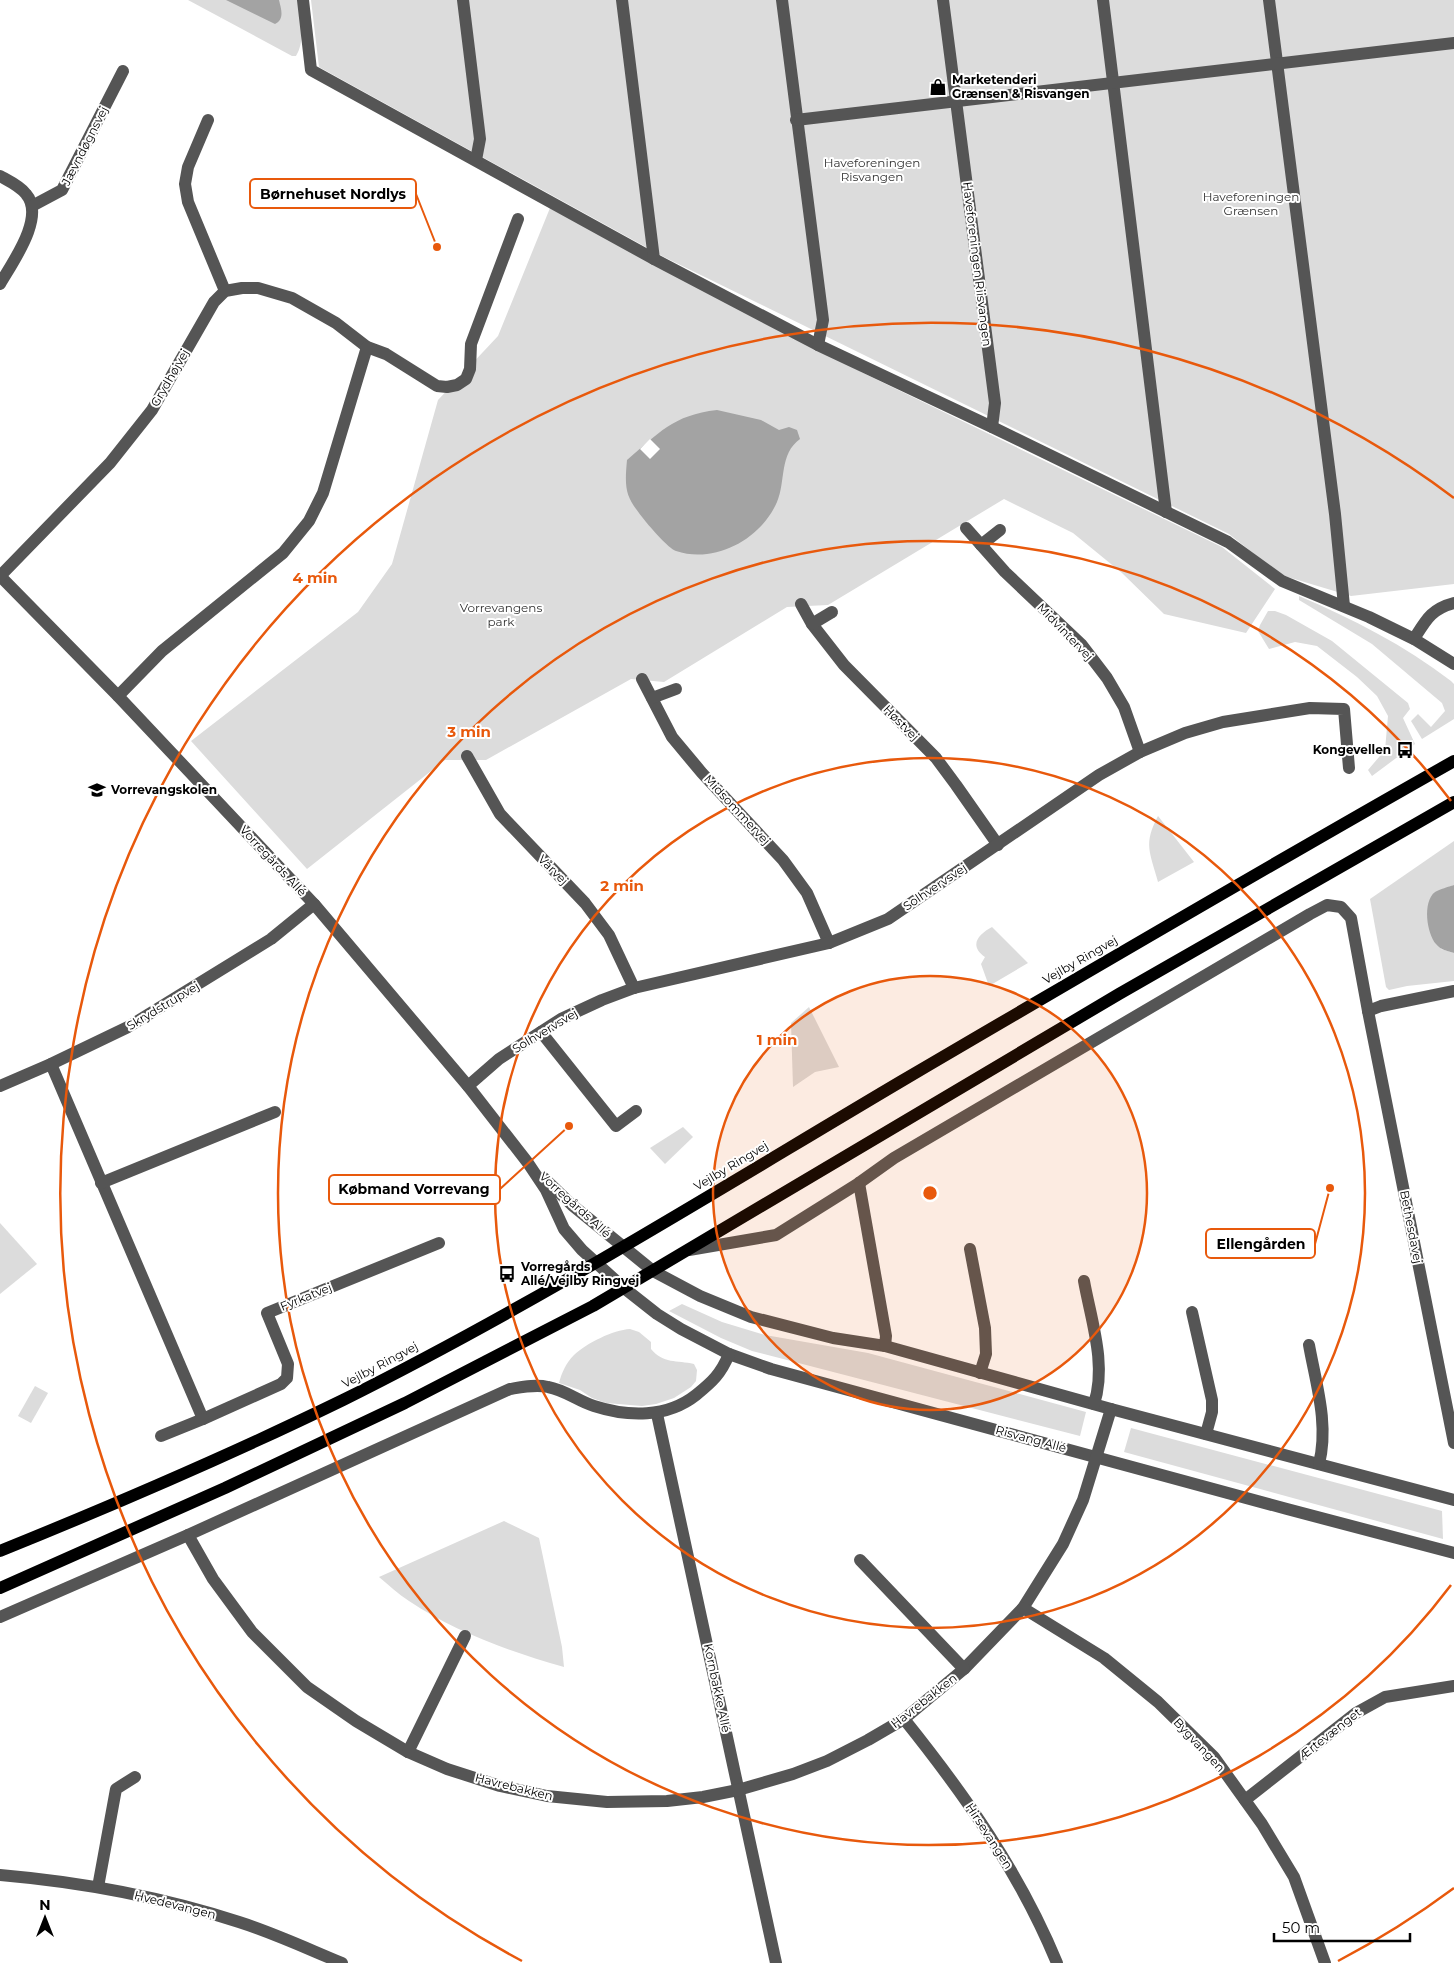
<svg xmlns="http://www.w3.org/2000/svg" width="1454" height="1963" viewBox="0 0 1454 1963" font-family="Montserrat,sans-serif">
	<rect width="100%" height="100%" fill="#fff"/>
	<!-- green -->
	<g fill="#dcdcdc">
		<path d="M188,0H298C300,18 306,40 296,56H292Z"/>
		<path d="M311,0H1454V584L1351,596L1281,575L1229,534L664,257L319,67Z"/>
		<path d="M550,208L861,372L1222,547L1275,589L1246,633L1164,614L1122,573L1073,533L1004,499L828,605L787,607L664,682L631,679L486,760H445L307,869L191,741L358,612L392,564L438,400L498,336Z"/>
		<path d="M1299,596C1353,619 1404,645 1451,681L1454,684V719L1422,739L1411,721L1418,714L1431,727L1445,711L1442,703L1372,644L1299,600Z"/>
		<path d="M1268,611H1275L1286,615L1332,641L1408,703L1410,709L1403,718L1415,744L1372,776L1368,770L1385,750L1388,716L1377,696L1357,677L1317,646L1295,642L1269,649L1258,631L1260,625Z"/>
		<path d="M1158,816L1194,862L1158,882C1150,852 1143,844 1158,816Z"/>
		<path d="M1454,841V885L1434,893L1441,949L1454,953V981L1407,986L1389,990L1386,987L1370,899Z"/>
		<path d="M992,927L1028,963L989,986L981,964L985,957C968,945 979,934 992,927Z"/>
		<path d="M809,1007L839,1067L815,1072L793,1087L791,1023Z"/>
		<path d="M683,1127L693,1137L665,1164L650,1148Z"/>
		<path d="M0,1223L37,1264L0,1294Z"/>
		<path d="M682,1304L722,1322L765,1335L868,1353L1086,1412L1080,1436L752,1351L721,1338L669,1311Z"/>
		<path d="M630,1329L639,1332L651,1342V1349C663,1364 677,1360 694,1364L697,1370L696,1381L691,1387L674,1398L656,1404L642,1406L606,1403L592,1398L580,1390L559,1383C562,1372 566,1363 574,1355C587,1343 613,1330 630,1329Z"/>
		<path d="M35,1386L48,1393L31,1423L18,1416Z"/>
		<path d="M1131,1428L1442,1511L1443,1539L1124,1452Z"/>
		<path d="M504,1521L539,1538L562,1647L564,1667C511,1652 455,1632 409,1601C398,1594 389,1585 379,1577Z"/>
	</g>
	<!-- water -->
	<g fill="#a3a3a3">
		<path d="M226,0H279C281,9 285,19 275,24Z"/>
		<path d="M717,410L761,420L779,430L789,427L797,430L800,439C779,454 786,481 777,502C761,539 715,564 676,551C668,548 652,529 646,522C626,497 624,492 627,460C659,433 673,415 717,410Z"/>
		<path d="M1454,885V953C1447,951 1441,950 1436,944C1427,934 1422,902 1435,892C1440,889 1448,887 1454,885Z"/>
	</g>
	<!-- pier -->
	<path fill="#fff" d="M650,439L660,449L650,459L640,449Z"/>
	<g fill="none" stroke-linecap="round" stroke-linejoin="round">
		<!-- minor -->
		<g stroke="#555" stroke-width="12">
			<path d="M303,0L311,70L654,259L818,345L992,427L1228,542L1282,581L1369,617L1414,639L1454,664"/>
			<path d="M463,0L480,139L476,160"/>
			<path d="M622,0L654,259"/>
			<path d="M782,0L823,320L818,345"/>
			<path d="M943,0L995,403L992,427"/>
			<path d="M1103,0L1166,512"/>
			<path d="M1269,0L1335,514L1344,606"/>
			<path d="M208,120L188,167L185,184L188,202L225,291"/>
			<path d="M796,120L1454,43"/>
			<path d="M0,176C9,181 20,186 26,194C46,217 12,263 0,284"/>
			<path d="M32,206L62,190L123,71"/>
			<path d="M966,528L1005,572L1081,644L1107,678L1124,707L1140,752"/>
			<path d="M981,545L1000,530"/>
			<path d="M0,576L118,696L314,904L468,1086L528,1163L546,1190L564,1229L582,1250L624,1288L657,1314L681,1329L729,1354L771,1369L1287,1509L1454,1553"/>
			<path d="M0,576L110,463L152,410L214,302L225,291L242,288H258L292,298L336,323L367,347L386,354L437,386L447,387L457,385L466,379L470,369L471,344L518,219"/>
			<path d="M801,604L812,624L844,665L936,758L956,785L998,845"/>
			<path d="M812,624L832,612"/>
			<path d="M1414,639C1426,620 1431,609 1454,603"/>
			<path d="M642,679L672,737L702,773L783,860L807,893L829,943"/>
			<path d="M118,696L162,651L283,553L309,521L323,493L367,347"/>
			<path d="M652,698L676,689"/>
			<path d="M467,756L500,814L585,903L609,935L634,988"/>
			<path d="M1368,1011L1381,1006L1454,991"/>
			<path d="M541,1032L616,1126L636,1111"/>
			<path d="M51,1064L203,1419L281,1384L287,1378L288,1364L267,1313L439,1243"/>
			<path d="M0,1086L51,1064L128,1027L271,939L314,904"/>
			<path d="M468,1086L499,1059L561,1019L602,1000L634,988L829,943L888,919L1099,775L1140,752L1185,733L1223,722L1310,708L1344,709L1349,768"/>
			<path d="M544,1178L572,1205L653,1271L700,1296L751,1317L833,1338L885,1346L1111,1409L1454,1500"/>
			<path d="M101,1183L275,1112"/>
			<path d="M859,1183L886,1336L885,1346"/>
			<path d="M970,1249L985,1328L986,1354L980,1373"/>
			<path d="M689,1250L776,1235L859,1183L894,1158L1310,914L1327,905L1341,907L1351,918L1368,1011L1454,1443"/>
			<path d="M1084,1281C1091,1320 1107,1365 1094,1404"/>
			<path d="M1192,1312L1212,1400V1412L1206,1434"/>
			<path d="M1309,1345C1316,1384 1329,1424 1319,1464"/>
			<path d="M657,1414L776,1963"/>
			<path d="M161,1436L203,1419"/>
			<path d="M188,1535L213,1579L252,1632L307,1687L356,1721L408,1752L447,1769L500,1786L547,1796L607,1802L667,1801L703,1797L738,1790L793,1774L827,1761L868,1740L904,1719L964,1669L1023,1608L1063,1544L1083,1500L1111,1409"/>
			<path d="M860,1560L964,1669"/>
			<path d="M1023,1608L1104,1658L1158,1702L1214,1757L1262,1824L1294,1877L1325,1963"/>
			<path d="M0,1617L188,1535L510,1389C522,1387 536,1384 548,1387C565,1390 578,1401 594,1406C628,1417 667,1418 696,1395C712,1382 721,1374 729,1354"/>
			<path d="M904,1719C965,1795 1020,1873 1057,1963"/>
			<path d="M408,1752L465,1636"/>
			<path d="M1245,1800L1356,1713L1385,1697L1454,1686"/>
			<path d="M0,1875C81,1882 162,1897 239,1922C274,1933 308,1949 342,1963"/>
			<path d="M98,1887L116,1789L135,1777"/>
		</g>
		<!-- major -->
		<g stroke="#000" stroke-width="12">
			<path d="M0,1551C116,1504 230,1455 343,1400C534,1305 716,1191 900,1082C1084,974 1268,866 1454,761"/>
			<path d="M0,1588L225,1488L405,1403L593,1306L1119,994L1454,802"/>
		</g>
	</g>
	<!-- distance rings -->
	<circle cx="930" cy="1193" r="217" fill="#e8590c" fill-opacity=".12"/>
	<g fill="none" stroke="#e8590c" stroke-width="2.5">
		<circle cx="930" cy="1193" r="217"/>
		<circle cx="930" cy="1193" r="435"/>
		<path d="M1451 1585A652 652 0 1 1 1451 801"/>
		<path d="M1454 1888A870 870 0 0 1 1338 1961M522 1961A870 870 0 1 1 1454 498"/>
	</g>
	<!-- icons -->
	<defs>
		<g id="shop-bare" transform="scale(1.35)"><path d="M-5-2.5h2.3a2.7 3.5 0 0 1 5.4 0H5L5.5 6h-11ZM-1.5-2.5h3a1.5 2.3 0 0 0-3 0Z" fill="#000" stroke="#fff" stroke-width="2.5" paint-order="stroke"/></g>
		<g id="bus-bare" transform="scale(1.35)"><path d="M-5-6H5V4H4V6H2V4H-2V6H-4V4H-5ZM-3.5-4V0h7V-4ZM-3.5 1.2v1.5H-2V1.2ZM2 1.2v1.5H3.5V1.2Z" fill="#000" stroke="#fff" stroke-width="2.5" paint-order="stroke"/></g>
		<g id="school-bare" transform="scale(1.35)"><path d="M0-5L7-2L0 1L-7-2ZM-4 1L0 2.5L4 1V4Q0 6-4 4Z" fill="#000" stroke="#fff" stroke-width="2.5" paint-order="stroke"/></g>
	</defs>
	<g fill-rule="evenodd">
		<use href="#shop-bare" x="938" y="87"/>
		<use href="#bus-bare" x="1405" y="750"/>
		<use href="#school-bare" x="97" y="790"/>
		<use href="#bus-bare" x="507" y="1274"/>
	</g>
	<g text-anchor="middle" stroke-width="4" stroke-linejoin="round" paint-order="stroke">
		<!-- poi labels -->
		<g font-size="12" font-weight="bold" fill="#000" stroke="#fff" text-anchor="start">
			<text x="952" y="84">Marketenderi<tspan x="952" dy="14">Grænsen &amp; Risvangen</tspan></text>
			<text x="1391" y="754" text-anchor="end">Kongevellen</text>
			<text x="111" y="794">Vorrevangskolen</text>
			<text x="521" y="1271">Vorregårds<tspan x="521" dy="14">Allé/Vejlby Ringvej</tspan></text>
		</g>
		<!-- street labels -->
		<g font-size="12" fill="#000" stroke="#fff">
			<text transform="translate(85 146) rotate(-63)" y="4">Jævndøgnsvej</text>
			<text transform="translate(977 264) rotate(83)" y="4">Haveforeningen Riisvangen</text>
			<text transform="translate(170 378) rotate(-60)" y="4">Grydhøjvej</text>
			<text transform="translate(1065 632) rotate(46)" y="4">Midvintervej</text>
			<text transform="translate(901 723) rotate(45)" y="4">Høstvej</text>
			<text transform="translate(737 810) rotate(47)" y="4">Midsommervej</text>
			<text transform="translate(273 861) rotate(47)" y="4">Vorregårds Allé</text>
			<text transform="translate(553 870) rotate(45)" y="4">Vårvej</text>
			<text transform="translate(935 887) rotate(-34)" y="4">Solhvervsvej</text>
			<text transform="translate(1080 960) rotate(-30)" y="4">Vejlby Ringvej</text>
			<text transform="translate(163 1006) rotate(-31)" y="4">Skrydstrupvej</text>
			<text transform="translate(545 1031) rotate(-31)" y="4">Solhvervsvej</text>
			<text transform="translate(731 1166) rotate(-31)" y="4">Vejlby Ringvej</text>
			<text transform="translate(575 1205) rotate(42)" y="4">Vorregårds Allé</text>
			<text transform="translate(1411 1227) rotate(79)" y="4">Bethesdavej</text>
			<text transform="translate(306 1297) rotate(-22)" y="4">Fyrkatvej</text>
			<text transform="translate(380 1365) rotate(-28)" y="4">Vejlby Ringvej</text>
			<text transform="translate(1031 1439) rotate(15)" y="4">Risvang Allé</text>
			<text transform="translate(717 1688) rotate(78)" y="4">Kornbakke Allé</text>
			<text transform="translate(924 1701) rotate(-38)" y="4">Havrebakken</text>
			<text transform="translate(1330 1734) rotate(-38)" y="4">Ærtevænget</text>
			<text transform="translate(1199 1745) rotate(47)" y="4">Bygvangen</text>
			<text transform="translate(514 1787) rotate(14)" y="4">Havrebakken</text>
			<text transform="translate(989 1836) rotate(57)" y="4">Hirsevangen</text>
			<text transform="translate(175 1905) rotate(14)" y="4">Hvedevangen</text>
		</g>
		<!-- park labels -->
		<g font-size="12" fill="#333" stroke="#fff">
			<text x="872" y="167">Haveforeningen<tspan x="872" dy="14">Risvangen</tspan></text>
			<text x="1251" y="201">Haveforeningen<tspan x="1251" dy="14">Grænsen</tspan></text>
			<text x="501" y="612">Vorrevangens<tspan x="501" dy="14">park</tspan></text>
		</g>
	</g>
	<circle cx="930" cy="1193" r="8" fill="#e8590c" stroke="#fff" stroke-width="2.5"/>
	<g font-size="15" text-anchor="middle" font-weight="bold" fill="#e8590c" stroke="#fff" stroke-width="4" stroke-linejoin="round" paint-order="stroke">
		<text x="315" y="583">4 min</text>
		<text x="469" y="737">3 min</text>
		<text x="622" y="891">2 min</text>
		<text x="777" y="1045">1 min</text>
	</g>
	<!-- callouts -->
	<path fill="none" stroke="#e8590c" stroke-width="2" d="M437 247L416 194M569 1126L500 1189M1330 1188L1315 1244"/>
	<g fill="#e8590c" stroke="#fff" stroke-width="2">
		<circle cx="437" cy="247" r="5"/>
		<circle cx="569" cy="1126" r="5"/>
		<circle cx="1330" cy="1188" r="5"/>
	</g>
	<g fill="#fff" stroke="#e8590c" stroke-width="2">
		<rect x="250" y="179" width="166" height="29" rx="5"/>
		<rect x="329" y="1175" width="171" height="29" rx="5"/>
		<rect x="1206" y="1229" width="109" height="29" rx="5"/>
	</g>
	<g font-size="14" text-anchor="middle" font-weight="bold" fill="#000">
		<text x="333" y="199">Børnehuset Nordlys</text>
		<text x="414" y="1194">Købmand Vorrevang</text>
		<text x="1261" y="1249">Ellengården</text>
	</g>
	<!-- north arrow -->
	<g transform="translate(45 1918)" stroke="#ffffff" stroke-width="4" paint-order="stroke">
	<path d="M0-4L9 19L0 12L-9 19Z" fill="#000000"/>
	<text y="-8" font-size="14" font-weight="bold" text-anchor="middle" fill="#000000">N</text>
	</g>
	<!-- scale -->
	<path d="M1274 1933v8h136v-8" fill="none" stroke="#000000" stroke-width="2.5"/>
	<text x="1282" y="1933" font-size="15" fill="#000000" stroke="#ffffff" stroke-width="4" paint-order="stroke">50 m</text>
</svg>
